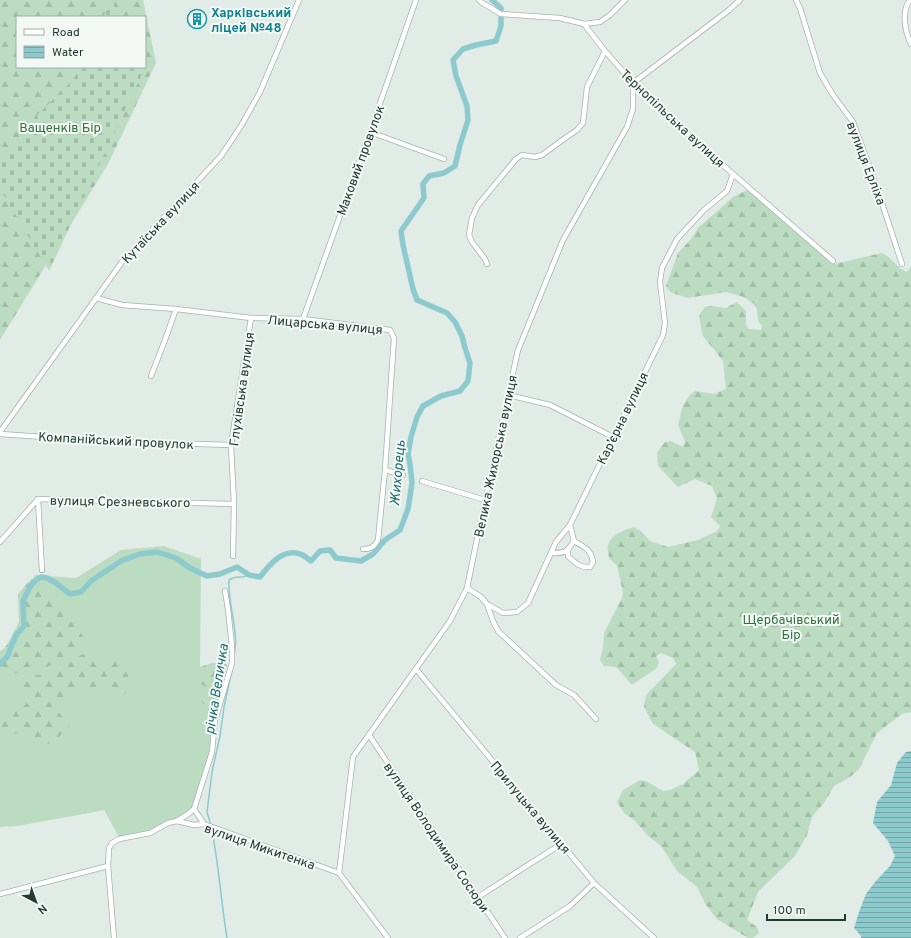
<svg xmlns="http://www.w3.org/2000/svg" width="911" height="938" viewBox="0 0 911 938" font-family="Overpass,sans-serif">
	<defs>
		<pattern id="forest-firs" width="22" height="20" patternUnits="userSpaceOnUse"><rect width="22" height="20" fill="#bcdcc2"/><path d="M5 1l3.5 6h-7zM16 11l3.5 6h-7z" fill="#a1bea7"/></pattern>
		<pattern id="cemetery-stones" width="16" height="16" patternUnits="userSpaceOnUse"><rect width="16" height="16" fill="#bcdcc2"/><path d="M2 7V4a2 2 0 0 1 4 0v3zM10 15v-3a2 2 0 0 1 4 0v3z" fill="#a1bea7"/></pattern>
		<pattern id="water-rules" width="6" height="5" patternUnits="userSpaceOnUse"><rect width="6" height="5" fill="#8dcace"/><path d="M0 2.5h6" fill="none" stroke="#73a5a8"/></pattern>
	</defs>
	<rect width="100%" height="100%" fill="#e2ece7"/>
	<!-- grass -->
	<path fill="#bcdcc2" d="M164,546L201,559L200,667L211,694L214,723L212,752L195,806L177,821L159,828L119,837L104,810L85,814H84L17,826L0,827V665L24,657L34,575L76,578L121,550Z"/>
	<!-- forest -->
	<g fill="url(#forest-firs)" fill-rule="evenodd">
		<path d="M0,0H143L156,63L108,164L0,340ZM17,17H145V67H17Z"/>
		<path d="M747,190L834,264L882,253C893,258 896,268 907,272L911,267V712L902,714L877,733L859,769L850,777L834,786L824,803L816,812L812,817L807,835L795,856L758,892L747,920L757,927L759,933C755,937 754,938 748,938L717,919L706,905L697,887L677,871L662,847L647,835L635,821L624,813L617,802L623,790L640,780L646,781L663,791L670,790L683,784L699,770L695,752L653,724L644,707L646,695L676,664L673,658L661,653L656,656L659,662L657,668L632,685L616,667L604,666L600,660L603,648L604,633L622,598L623,592L617,566L609,558C609,554 607,549 608,545C611,534 625,530 634,527L641,531L650,541L668,547L698,540L717,531L720,526L711,517L717,498L712,486L695,479L678,487L658,466L657,453L665,442L671,441L683,447L685,441L678,425L683,405L690,395L695,391L714,394L726,389L723,361L703,336L699,317L701,312L705,307L712,306L726,308L737,302L746,311V324L748,329L761,330L762,326L758,321L757,309L754,304L744,297L726,292L687,298L670,292L666,286L678,253L691,239L698,228L733,197Z"/>
		<path d="M32,578L46,587L59,598L68,619L77,627L86,641L85,651L70,656L38,671H26L4,675L0,679V651L5,648L19,622L18,594Z"/>
		<path d="M106,644L114,649L120,655L123,667L128,675L130,687L120,700L111,701L109,690L107,685L94,688L83,689L71,697L58,711L69,726L58,738L50,743L45,745L33,741L24,732L12,734L0,732C0,729 0,727 0,725C2,718 17,704 22,699L31,707L33,694L24,691L16,686L36,675L54,673L63,664L83,654L103,664L111,660L110,655L97,645Z"/>
		<path d="M222,662L227,665L225,673L221,680L224,685L218,704L209,707L201,702L199,693L205,690L206,687L196,681V675L200,667L212,663Z"/>
	</g>
	<!-- cemetery -->
	<g fill="url(#cemetery-stones)">
		<path d="M111,0H115L121,17H103Z"/>
		<path d="M82,67H141L143,72L49,271L0,189V163L32,120L69,84Z"/>
	</g>
	<!-- water -->
	<path fill="url(#water-rules)" d="M911,751V938H861V936L854,928L859,912L866,894L875,882L890,866L895,856L888,841L873,823L877,802L891,785L897,763L906,752Z"/>
	<g fill="none" stroke-linecap="round" stroke-linejoin="round">
		<!-- stream -->
		<g stroke="#8dcace" stroke-width="1.5">
			<path d="M234,657C236,646 236,635 234,625C232,609 228,595 229,580C236,575 243,579 249,575"/>
			<path d="M210,822L207,812L212,772L220,736L224,707L232,670"/>
			<path d="M212,831C219,866 221,902 227,938"/>
		</g>
		<!-- canal -->
		<g stroke="#8dcace" stroke-width="5.5">
			<path d="M492,0L501,8V9"/>
			<path d="M0,664L7,657L16,635L24,626L23,601L30,587L35,581L41,577L47,578L56,583L70,594L81,592L91,581L121,561L140,554L157,552L176,558L190,568L207,576L220,574L237,567L249,575L260,577C269,565 283,548 300,554C304,555 307,558 311,561L320,551L330,550L336,558L361,561L373,554L385,540L400,530L408,509L412,483L410,464L408,454L411,437L417,417L423,406L441,396L460,391L468,381L470,363L465,348L462,336L455,322L447,313L417,300L413,289L403,245L401,231L424,198L423,184L429,176L444,173L455,166L460,145L468,120L467,106L456,76L453,60L463,49L476,45L496,41L501,26V18"/>
		</g>
		<!-- street casing -->
		<g stroke="#a5b4ad" stroke-width="6">
			<g id="street">
				<path d="M479,0L481,2L501,14L560,18L584,24L605,51L633,83L669,117L733,174L833,261"/>
				<path d="M796,0L800,8L820,73L833,95L853,122L874,179L902,264"/>
				<path d="M910,0C901,11 905,32 911,44"/>
				<path d="M584,24L600,22L610,15L625,0"/>
				<path d="M370,132L444,159"/>
				<path d="M487,264L485,259L472,242L469,235L472,218L478,205L516,159L522,155L535,157L542,155L568,136L577,130L583,123L587,87L605,51"/>
				<path d="M96,298L122,305L176,309L251,318L303,319L390,330L394,338L385,470L378,540C374,547 371,549 363,549"/>
				<path d="M303,319L370,132L416,0"/>
				<path d="M151,376L165,340L176,309"/>
				<path d="M508,395L550,405L613,437"/>
				<path d="M0,432L122,262L221,156L241,126L260,92L299,0"/>
				<path d="M0,434L104,441L231,445"/>
				<path d="M385,470L403,475"/>
				<path d="M422,481L485,500"/>
				<path d="M38,499L42,570"/>
				<path d="M0,542L38,499L234,504"/>
				<path d="M568,549V556C575,563 580,568 590,567L593,562C591,549 584,547 574,541L570,525"/>
				<path d="M551,553C566,553 566,553 574,541"/>
				<path d="M233,556L234,504L231,445L251,318"/>
				<path d="M467,588L481,597L487,604L503,613L517,612L528,603L556,542L570,525L663,335L665,323L660,282L662,268L677,239L704,210L727,191L733,174"/>
				<path d="M487,604L493,621L498,631L556,685L574,695L596,719"/>
				<path d="M416,669L594,883L654,938"/>
				<path d="M369,735L505,938"/>
				<path d="M177,821L188,814L194,809"/>
				<path d="M204,824L194,809L212,752L215,720L232,663V647L228,609L225,591"/>
				<path d="M0,894L108,866"/>
				<path d="M478,897L561,844"/>
				<path d="M114,938L108,866L109,848L112,843L119,839L150,833L168,823L177,821L194,825L204,824L339,873"/>
				<path d="M388,938L339,873L353,757L450,621L467,588L485,500L518,350L563,240L627,127L633,109V83L729,10L740,0"/>
				<path d="M520,938L570,906L594,883"/>
			</g>
		</g>
		<!-- street -->
		<use href="#street" stroke="#fff" stroke-width="4.5"/>
	</g>
	<!-- icons -->
	<defs>
		<g id="building-ring" transform="scale(1)"><circle r="9.5" fill="#f3f8f5" stroke="#0f9aa8" stroke-width="1.5"/><path d="M-4-6H4V6H1V3H-1V6H-4ZM-2.5-4.3h1.7v1.8h-1.7ZM.8-4.3h1.7v1.8H.8ZM-2.5-1h1.7V.8h-1.7ZM.8-1h1.7V.8H.8Z" fill="#0f9aa8"/></g>
	</defs>
	<g fill-rule="evenodd">
		<use href="#building-ring" x="197" y="19"/>
	</g>
	<g text-anchor="middle" stroke-width="4" stroke-linejoin="round" paint-order="stroke">
		<!-- culture labels -->
		<g font-size="13" font-weight="bold" fill="#0d838f" stroke="#f3f8f5" text-anchor="start">
			<text x="211" y="17">Харківський<tspan x="211" dy="15">ліцей №48</tspan></text>
		</g>
		<!-- street labels -->
		<g font-size="13" fill="#233c33" stroke="#f3f8f5">
			<text transform="translate(673 118) rotate(43)" y="5">Тернопільська вулиця</text>
			<text transform="translate(360 160) rotate(-70)" y="5">Маковий провулок</text>
			<text transform="translate(867 163) rotate(69)" y="5">вулиця Ерліха</text>
			<text transform="translate(160 222) rotate(-47)" y="5">Кутаїська вулиця</text>
			<text transform="translate(325 324) rotate(5)" y="5">Лицарська вулиця</text>
			<text transform="translate(241 389) rotate(-82)" y="5">Глухівська вулиця</text>
			<text transform="translate(622 418) rotate(-64)" y="5">Кар’єрна вулиця</text>
			<text transform="translate(116 440) rotate(3)" y="5">Компанійський провулок</text>
			<text transform="translate(495 456) rotate(-78)" y="5">Велика Жихорська вулиця</text>
			<text transform="translate(120 501) rotate(1)" y="5">вулиця Срезневського</text>
			<text transform="translate(531 807) rotate(50)" y="5">Прилуцька вулиця</text>
			<text transform="translate(437 837) rotate(56)" y="5">вулиця Володимира Сосюри</text>
			<text transform="translate(260 846) rotate(19)" y="5">вулиця Микитенка</text>
		</g>
		<!-- park labels -->
		<g font-size="13" fill="#2f7142" stroke="#f3f8f5">
			<text x="60" y="132">Ващенків Бір</text>
			<text x="791" y="624">Щербачівський<tspan x="791" dy="15">Бір</tspan></text>
		</g>
		<!-- water labels -->
		<g font-size="14" font-style="italic" fill="#206f75" stroke="#f3f8f5">
			<text transform="translate(397 473) rotate(-85)" y="5">Жихорець</text>
			<text transform="translate(216 689) rotate(-81)" y="5">річка Величка</text>
		</g>
	</g>
	<!-- legend -->
	<rect x="16" y="16" width="130" height="52" fill="#f3f8f5" stroke="#a0ada7"/>
	<rect x="24" y="29" width="20" height="6" fill="#ffffff" stroke="#a0ada7"/>
	<text x="52" y="36" font-size="12" fill="#233c33">Road</text>
	<rect x="24" y="46" width="20" height="12" fill="url(#water-rules)" stroke="#a0ada7"/>
	<text x="52" y="56" font-size="12" fill="#233c33">Water</text>
	<!-- north arrow -->
	<g transform="translate(36 902) rotate(139)" stroke="#f3f8f5" stroke-width="3" paint-order="stroke">
	<path d="M0-3L7 15L0 10L-7 15Z" fill="#233c33"/>
	<text y="-6" font-size="11" font-weight="bold" text-anchor="middle" fill="#233c33">N</text>
	</g>
	<!-- scale -->
	<path d="M767 914v6h78v-6" fill="none" stroke="#233c33" stroke-width="2"/>
	<text x="773" y="914" font-size="12" fill="#233c33" stroke="#f3f8f5" stroke-width="3" paint-order="stroke">100 m</text>
</svg>
